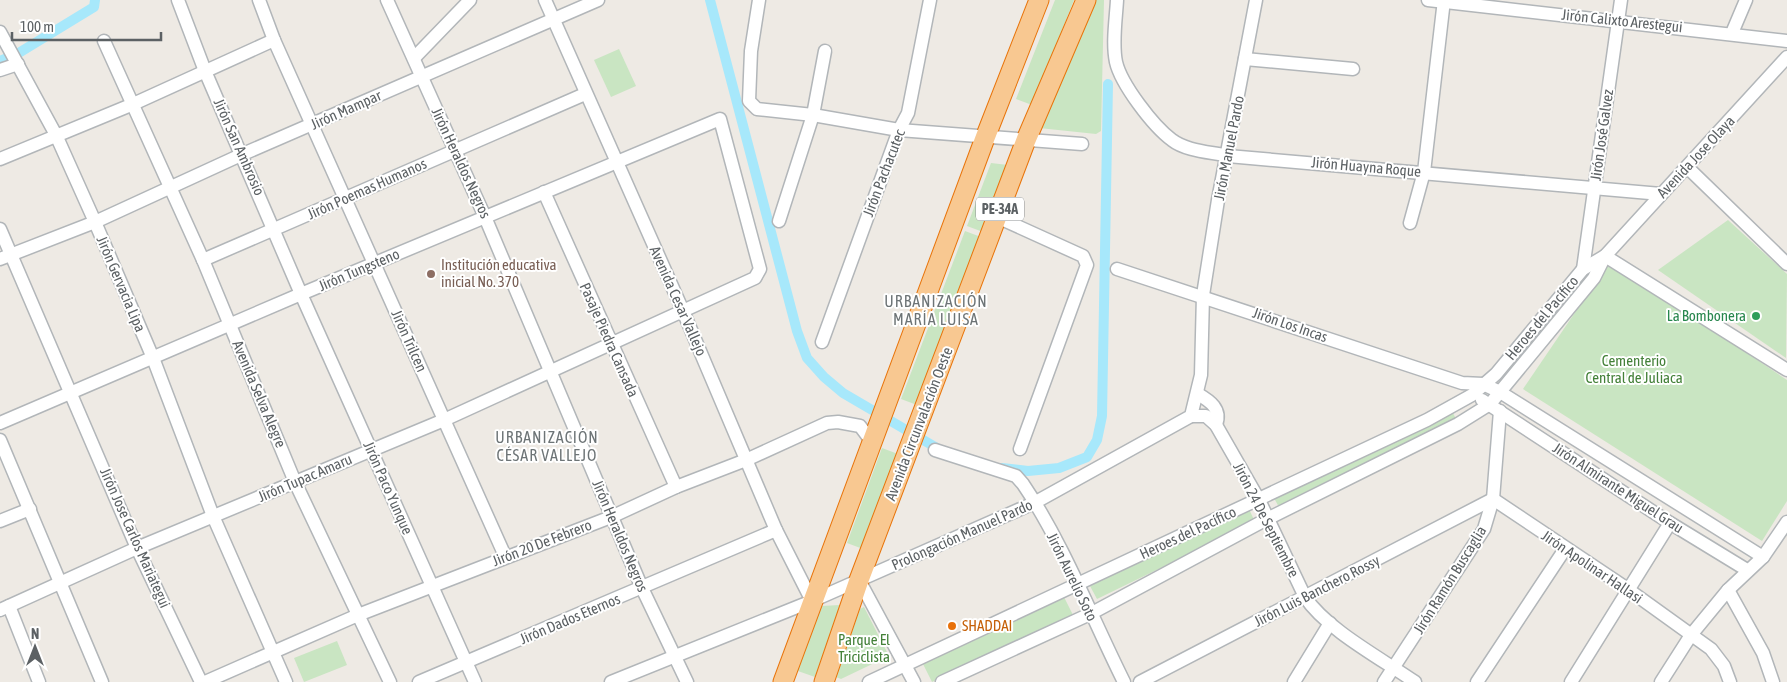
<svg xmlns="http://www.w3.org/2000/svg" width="1787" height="682" viewBox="0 0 1787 682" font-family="'Asap Condensed',sans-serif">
	<rect width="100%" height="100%" fill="#eeeae4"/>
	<!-- green -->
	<g fill="#c9e5c2">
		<path d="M1055,0H1074L1032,105L1016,99Z"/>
		<path d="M1091,0H1104L1101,131L1096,134L1039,128Z"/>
		<path d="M619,49L636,86L611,97L594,60Z"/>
		<path d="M991,163L1008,165L983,232L967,226Z"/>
		<path d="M1728,220L1787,274L1786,358L1658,270Z"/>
		<path d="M965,231L981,237L917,405L901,399Z"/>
		<path d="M1610,261L1787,380V501L1762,541L1523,389Z"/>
		<path d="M1452,411L1457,421L1280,509L1274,498Z"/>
		<path d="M882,448L898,454L863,549L847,543Z"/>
		<path d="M1249,509L1255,522L1097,599L1090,586Z"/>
		<path d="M1064,597L1073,615L932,682L923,664Z"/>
		<path d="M840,605L815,677L795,670L821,606Z"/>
		<path d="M864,607L889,656L841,679L836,677L860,609Z"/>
		<path d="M337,641L347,665L304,682L294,658Z"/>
	</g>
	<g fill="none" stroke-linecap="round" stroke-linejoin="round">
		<!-- canal -->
		<g stroke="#a7e8fb" stroke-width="10">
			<path d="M710,0L797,331L807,358L824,377L843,393L942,451"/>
			<path d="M0,61L17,54L94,7L95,0"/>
			<path d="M1002,468L1028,471L1059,468L1087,457L1097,440L1102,416L1108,84"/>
		</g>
		<!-- minor casing -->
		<g stroke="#b2b6b9" stroke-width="15">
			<g id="minor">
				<path d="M178,0L205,71L301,294L475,682"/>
				<path d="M259,0L274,40L505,556"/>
				<path d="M387,0L485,217L642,588L687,682"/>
				<path d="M545,0L683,311L776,530L812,601"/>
				<path d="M759,0L751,51L749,101L757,109L813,115L899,130L1082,144"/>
				<path d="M1117,0C1116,19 1112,43 1116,62C1121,84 1153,126 1172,140C1186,151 1211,152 1228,156L1661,194"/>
				<path d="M1428,0L1787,41"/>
				<path d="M0,32L56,135L95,222L153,358L213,516L286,682"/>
				<path d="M1732,33L1746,0"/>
				<path d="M104,41L203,260L295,482L390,682"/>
				<path d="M414,58L470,0"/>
				<path d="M1245,59L1353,69"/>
				<path d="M0,70L18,64"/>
				<path d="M0,159L131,105L274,40"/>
				<path d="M1687,167L1787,264"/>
				<path d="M544,192L676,487"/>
				<path d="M997,217L1083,256L1087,265L1020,449"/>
				<path d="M779,221L813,115L825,51"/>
				<path d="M1410,223L1424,172L1444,0"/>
				<path d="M0,229L137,548L201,682"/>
				<path d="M1605,256L1787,370"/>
				<path d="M0,259L95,222L243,154L598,0"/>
				<path d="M203,260L585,94"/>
				<path d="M1117,269L1462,383L1483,384L1500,392L1763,557"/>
				<path d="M1583,269L1621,0"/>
				<path d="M822,342L899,130L908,113L930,0"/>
				<path d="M1198,394C1210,401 1222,409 1216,425"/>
				<path d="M1482,400L1670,523L1747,570"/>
				<path d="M1191,416H1206L1216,425L1259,500L1305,597C1327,630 1382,659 1415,682"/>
				<path d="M0,423L301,294L720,119L760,269L755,278L444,420L137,548L0,610"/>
				<path d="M0,440L102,682"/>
				<path d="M935,450L1016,476L1023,484C1063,543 1092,618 1124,682"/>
				<path d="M1493,499L1629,590L1711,649L1724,666L1730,682"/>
				<path d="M0,521L30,509"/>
				<path d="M859,580L914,682"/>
				<path d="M1728,590L1763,653L1773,682"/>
				<path d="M9,606L39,682"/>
				<path d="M205,682L358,615L611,517L676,487L746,460L827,423L838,422L860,426L872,442"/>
				<path d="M419,682L776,530"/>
				<path d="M611,682L812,601L1034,503L1191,416L1201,375L1203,295L1218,200L1256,0"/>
				<path d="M869,682L1427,420L1472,395L1496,374L1583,269L1605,256"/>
				<path d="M942,682L1090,614L1267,519L1458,424L1490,404L1594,278L1605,256L1787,57"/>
				<path d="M1140,682L1493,499"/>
				<path d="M1294,682L1330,623"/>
				<path d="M1384,682L1484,529L1493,499L1500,411"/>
				<path d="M1477,682L1565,549"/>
				<path d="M1571,682L1670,523"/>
				<path d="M1661,682L1691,635L1728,590L1763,557L1787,522"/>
			</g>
		</g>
		<!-- highway casing -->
		<g stroke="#e8740a" stroke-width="21">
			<g id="highway">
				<path d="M783,682L985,138L1039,0"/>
				<path d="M824,682L859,580L1026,140L1086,0"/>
			</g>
		</g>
		<!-- minor -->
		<use href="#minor" stroke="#fff" stroke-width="12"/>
		<!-- highway -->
		<use href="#highway" stroke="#f8c891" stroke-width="19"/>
	</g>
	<!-- markers -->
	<circle fill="#8d6e63" stroke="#fff" stroke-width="2" cx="431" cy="274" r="5"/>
	<circle fill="#2e9e5b" stroke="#fff" stroke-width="2" cx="1756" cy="316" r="5"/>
	<circle fill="#e8710a" stroke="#fff" stroke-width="2" cx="952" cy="626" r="5"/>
	<g text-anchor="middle" stroke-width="4" stroke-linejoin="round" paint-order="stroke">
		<!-- shield labels -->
		<rect fill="#fff" stroke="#8d9092" stroke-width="1" x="976" y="197.5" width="48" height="23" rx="4"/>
		<g font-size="14" font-weight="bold" fill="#5c6164">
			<text x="1000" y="214">PE-34A</text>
		</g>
		<!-- street labels -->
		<g font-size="15" fill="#5c6164" stroke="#fff">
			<text transform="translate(1622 21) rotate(6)" y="5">Jirón Calixto Arestegui</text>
			<text transform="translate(346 110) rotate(-24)" y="5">Jirón Mampar</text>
			<text transform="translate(1602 135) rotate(-82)" y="5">Jirón José Galvez</text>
			<text transform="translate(239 147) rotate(66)" y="5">Jirón San Ambrosio</text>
			<text transform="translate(1229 148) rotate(-79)" y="5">Jirón Manuel Pardo</text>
			<text transform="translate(1696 157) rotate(-47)" y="5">Avenida Jose Olaya</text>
			<text transform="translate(461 163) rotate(65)" y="5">Jirón Heraldos Negros</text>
			<text transform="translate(1366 167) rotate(5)" y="5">Jirón Huayna Roque</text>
			<text transform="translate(884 173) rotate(-69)" y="5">Jirón Pachacutec</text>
			<text transform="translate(367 189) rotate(-24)" y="5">Jirón Poemas Humanos</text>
			<text transform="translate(359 270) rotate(-23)" y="5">Jirón Tungsteno</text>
			<text transform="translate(121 284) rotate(67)" y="5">Jirón Gervacia Lipa</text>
			<text transform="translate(678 301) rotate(66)" y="5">Avenida Cesar Vallejo</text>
			<text transform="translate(1542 318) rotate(-50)" y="5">Heroes del Pacífico</text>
			<text transform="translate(1290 325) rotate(19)" y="5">Jirón Los Incas</text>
			<text transform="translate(609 340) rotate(66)" y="5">Pasaje Piedra Cansada</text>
			<text transform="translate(409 341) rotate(66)" y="5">Jirón Trilcen</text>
			<text transform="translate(259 394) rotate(67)" y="5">Avenida Selva Alegre</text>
			<text transform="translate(919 424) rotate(-69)" y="5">Avenida Circunvalación Oeste</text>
			<text transform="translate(305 478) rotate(-23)" y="5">Jirón Tupac Amaru</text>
			<text transform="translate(388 488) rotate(66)" y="5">Jirón Paco Yunque</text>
			<text transform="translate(1618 488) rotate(33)" y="5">Jirón Almirante Miguel Grau</text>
			<text transform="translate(1266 520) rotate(63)" y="5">Jirón 24 De Septiembre</text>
			<text transform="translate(1188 533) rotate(-25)" y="5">Heroes del Pacífico</text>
			<text transform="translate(962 535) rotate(-24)" y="5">Prolongación Manuel Pardo</text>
			<text transform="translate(620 536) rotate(67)" y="5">Jirón Heraldos Negros</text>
			<text transform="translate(135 538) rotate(66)" y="5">Jirón Jose Carlos Mariategui</text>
			<text transform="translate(542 543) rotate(-21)" y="5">Jirón 20 De Febrero</text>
			<text transform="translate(1592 567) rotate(34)" y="5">Jirón Apolinar Hallasi</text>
			<text transform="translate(1072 577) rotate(64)" y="5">Jirón Aurelio Soto</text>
			<text transform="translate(1450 580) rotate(-58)" y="5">Jirón Ramón Buscaglia</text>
			<text transform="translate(1317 591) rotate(-27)" y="5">Jirón Luis Banchero Rossy</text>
			<text transform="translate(570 619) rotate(-23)" y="5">Jirón Dados Eternos</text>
		</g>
		<!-- education labels -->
		<g font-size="15" fill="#785e54" stroke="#fff" text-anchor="start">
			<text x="441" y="270">Institución educativa<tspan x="441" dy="17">inicial No. 370</tspan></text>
		</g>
		<!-- leisure labels -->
		<g font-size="15" fill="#27864d" stroke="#fff" text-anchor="end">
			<text x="1746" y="321">La Bombonera</text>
		</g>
		<!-- park labels -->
		<g font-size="15" fill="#438038" stroke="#fff">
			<text x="1634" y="366">Cementerio<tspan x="1634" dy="17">Central de Juliaca</tspan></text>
			<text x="864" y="645">Parque El<tspan x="864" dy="17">Triciclista</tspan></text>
		</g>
		<!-- food labels -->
		<g font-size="15" fill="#c56008" stroke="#fff" text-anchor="start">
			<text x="962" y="631">SHADDAI</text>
		</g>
		<!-- neighbourhood labels -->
		<g font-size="16" letter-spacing="1" fill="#6d7476" stroke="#fff">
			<text x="936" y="307">URBANIZACIÓN<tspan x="936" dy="18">MARÍA LUISA</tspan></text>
			<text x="547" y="443">URBANIZACIÓN<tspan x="547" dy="18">CÉSAR VALLEJO</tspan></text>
		</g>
	</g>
	<!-- north arrow -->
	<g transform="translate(35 647)" stroke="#ffffff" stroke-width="4" paint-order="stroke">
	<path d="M0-4L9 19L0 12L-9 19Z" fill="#5c6164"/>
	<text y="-8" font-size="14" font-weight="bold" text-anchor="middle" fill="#5c6164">N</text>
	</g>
	<!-- scale -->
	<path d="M12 32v8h149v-8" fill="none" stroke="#5c6164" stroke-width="2.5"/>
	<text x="20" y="32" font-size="15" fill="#5c6164" stroke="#ffffff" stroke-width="4" paint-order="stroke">100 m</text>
</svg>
